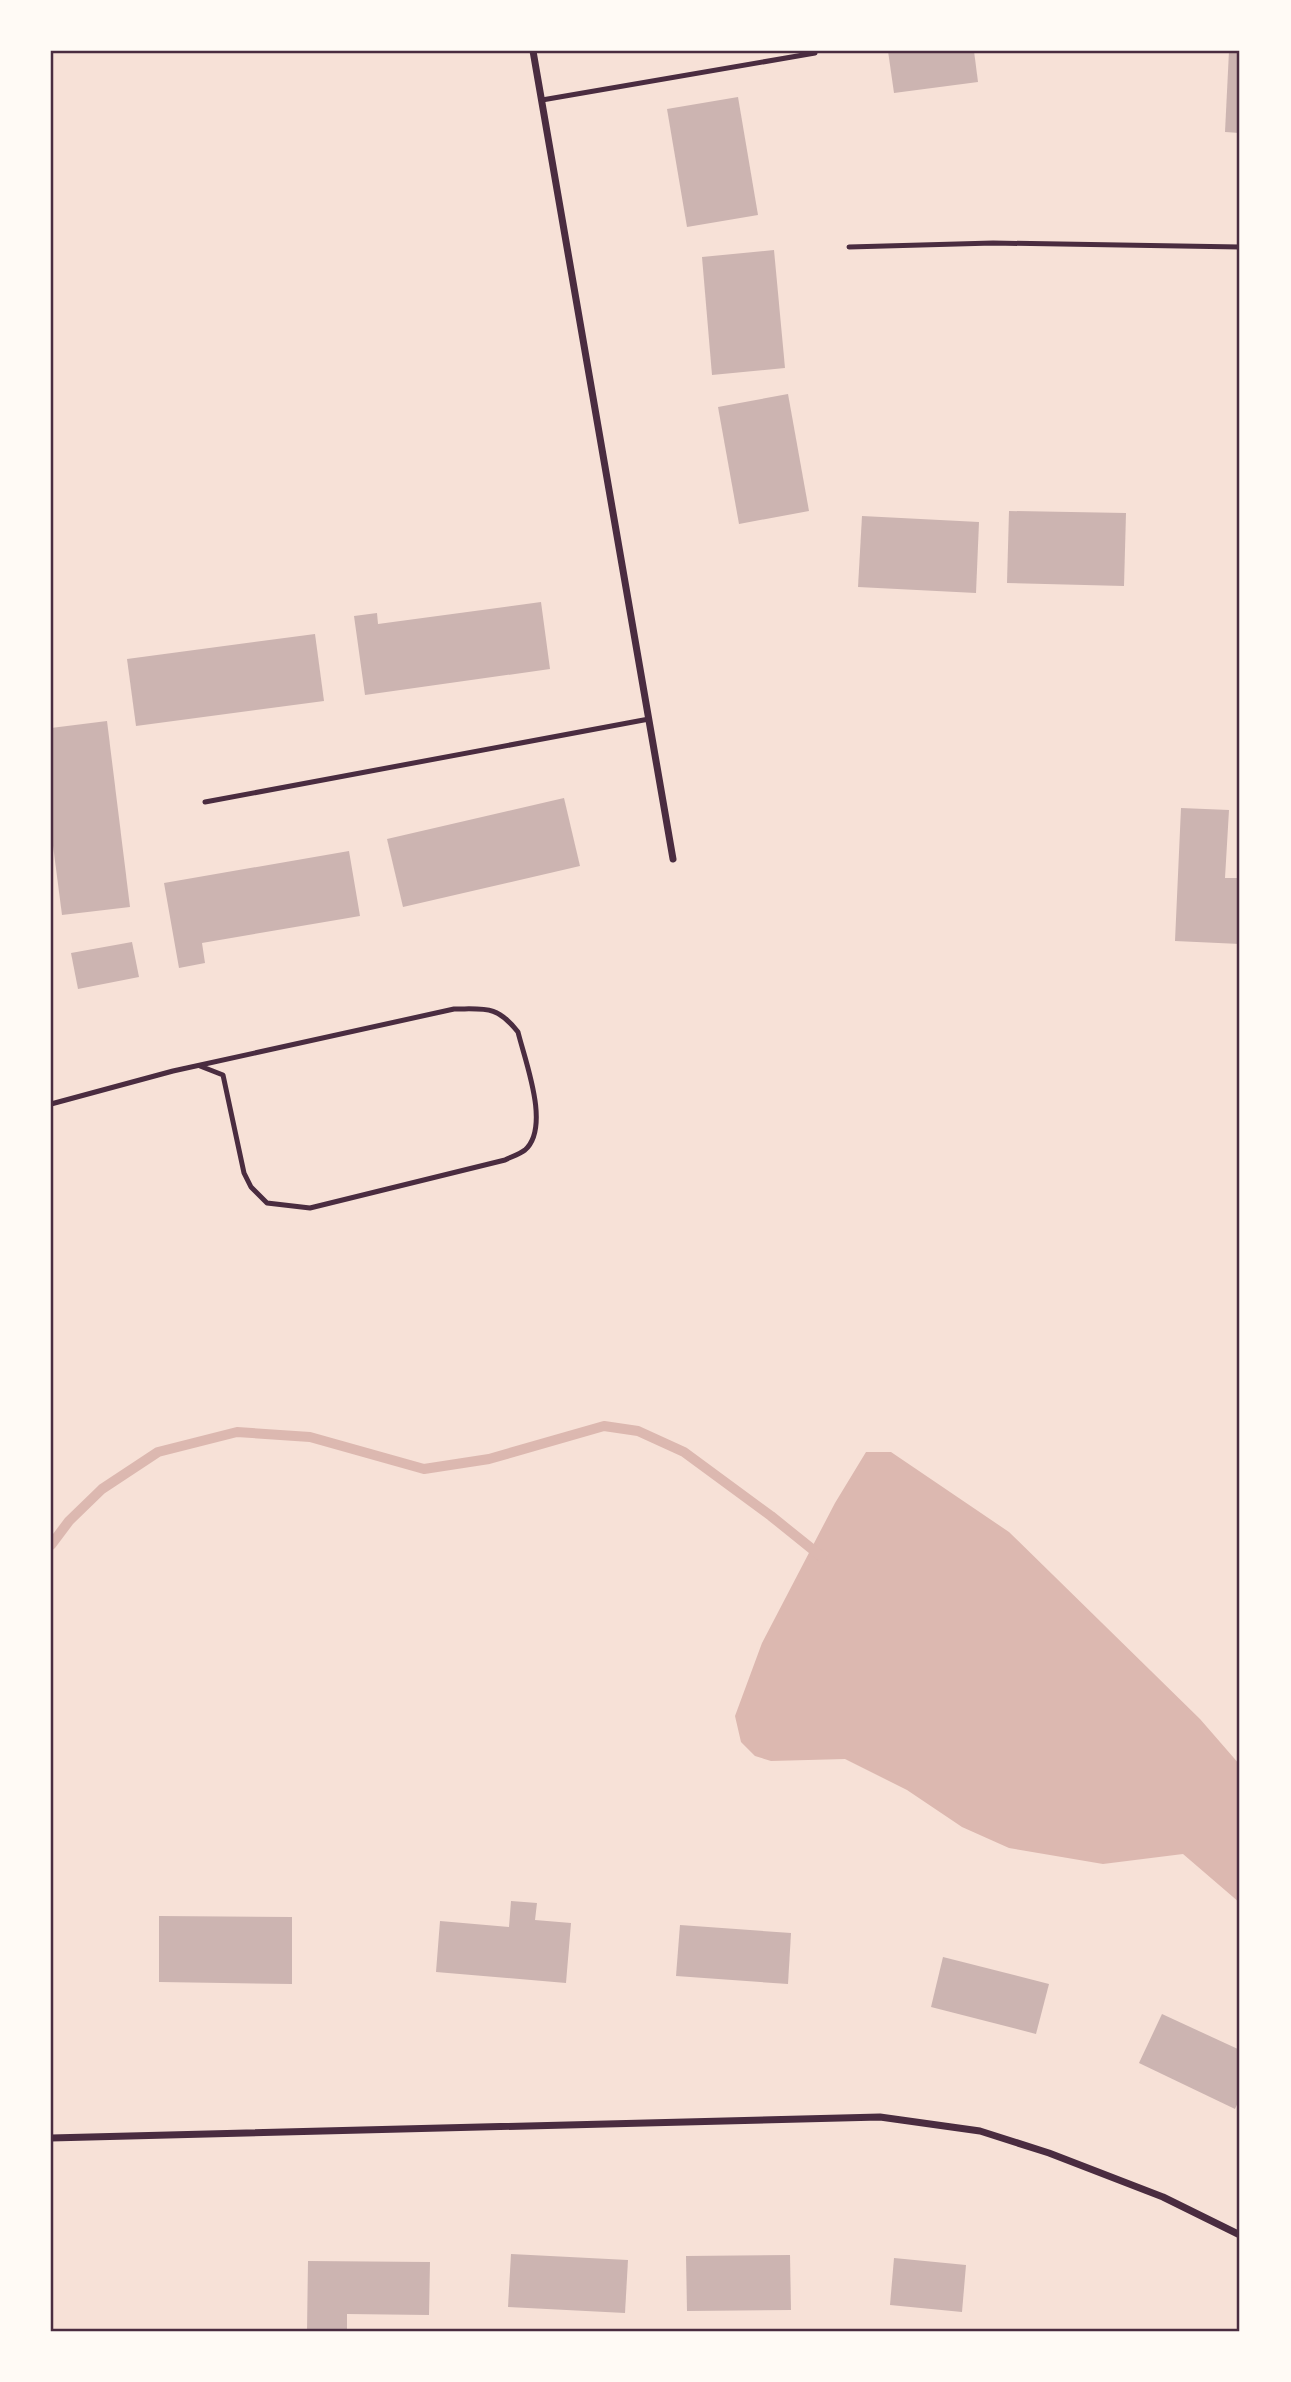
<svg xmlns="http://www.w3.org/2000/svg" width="1291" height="2382" viewBox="0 0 1291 2382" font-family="'PT Sans',sans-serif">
	<rect width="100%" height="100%" fill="#f7e1d7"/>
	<!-- water -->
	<path fill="#dcb8b0" d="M866,1452H891L1009,1532L1200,1719L1240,1765V1903L1183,1854L1103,1864L1009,1848L962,1827L907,1790L845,1759L771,1761L755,1756L741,1742L735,1716L762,1643L835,1503Z"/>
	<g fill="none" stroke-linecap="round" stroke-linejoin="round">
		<!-- stream -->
		<path stroke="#dcb8b0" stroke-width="10" d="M51,1545L69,1521L102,1489L158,1452L237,1432L310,1437L424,1469L489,1459L604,1426L638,1431L684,1452L771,1516L822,1557"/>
	</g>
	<!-- building -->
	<g fill="#ccb4b1">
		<path d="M888,51H974L978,82L894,93Z"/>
		<path d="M1229,51H1240V133L1225,132Z"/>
		<path d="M738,97L758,215L687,227L667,109Z"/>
		<path d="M774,250L785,368L712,375L702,257Z"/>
		<path d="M788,394L809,511L739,524L718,407Z"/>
		<path d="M1009,511L1126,513L1124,586L1007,583Z"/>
		<path d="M862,516L979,522L976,593L858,587Z"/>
		<path d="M541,602L550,669L365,695L354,616L377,613L378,624Z"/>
		<path d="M315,634L324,701L136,726L127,659Z"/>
		<path d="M107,721L130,907L62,915L51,830V728Z"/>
		<path d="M564,798L580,866L403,907L387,839Z"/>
		<path d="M1181,808L1229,810L1225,878H1240V944L1175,941Z"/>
		<path d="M349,851L360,916L202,943L205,963L179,968L164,883Z"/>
		<path d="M132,942L139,977L78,989L71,953Z"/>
		<path d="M511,1901L537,1903L535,1920L571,1923L566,1983L436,1972L440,1921L509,1927Z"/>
		<path d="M159,1916L292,1917V1984L159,1982Z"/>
		<path d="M680,1925L791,1933L788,1984L676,1976Z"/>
		<path d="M943,1957L1049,1984L1036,2034L931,2007Z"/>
		<path d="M1162,2014L1240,2050V2098L1235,2109L1139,2063Z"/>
		<path d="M511,2254L628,2260L625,2313L508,2307Z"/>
		<path d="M790,2255L791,2310L687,2311L686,2256Z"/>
		<path d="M894,2258L966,2265L962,2312L890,2305Z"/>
		<path d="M308,2261L430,2262L429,2315L347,2314V2331H307Z"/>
	</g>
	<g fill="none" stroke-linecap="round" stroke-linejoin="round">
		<!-- service -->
		<g stroke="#4a2c40" stroke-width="5">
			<path d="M542,100L815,53"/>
			<path d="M849,247L993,243L1240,247"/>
			<path d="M205,802L649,719"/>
			<path d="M51,1104L173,1071L454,1009C485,1009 497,1005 518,1032C525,1061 551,1127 525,1150C520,1154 511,1157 505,1160L310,1208L267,1203L251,1187L244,1173L223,1075L200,1066"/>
		</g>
		<!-- minor -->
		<g stroke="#4a2c40" stroke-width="7">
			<path d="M533,51L673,859"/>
			<path d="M51,2138L880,2117L980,2131L1049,2153L1163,2197L1240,2235"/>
		</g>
	</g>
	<!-- border -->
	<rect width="1291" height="2382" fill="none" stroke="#fffaf5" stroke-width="105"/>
	<rect x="52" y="52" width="1186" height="2278" fill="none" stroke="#4a2c40" stroke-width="2.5"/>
</svg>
